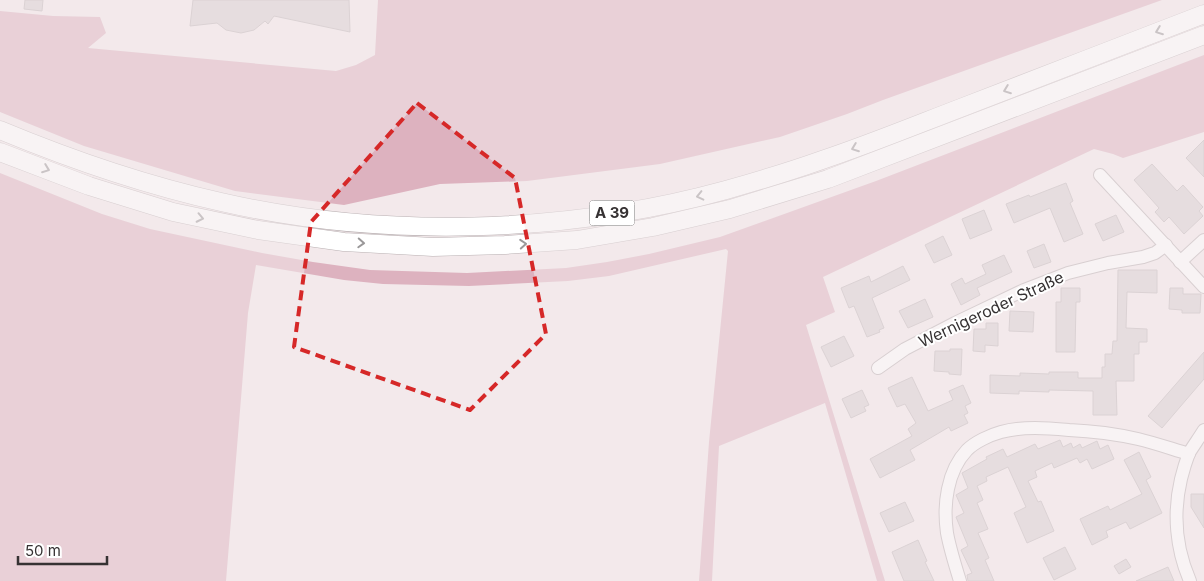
<svg xmlns="http://www.w3.org/2000/svg" width="1204" height="581" viewBox="0 0 1204 581" font-family="Inter,sans-serif">
	<rect width="100%" height="100%" fill="#f3e9eb"/>
	<!-- green -->
	<g fill="#ddb2bf">
		<path d="M378,0H1162L883,100L847,114L780,137L660,164L527,181L440,184L344,205L235,191L84,146L0,112V11L53,16L100,17L106,33L88,48L336,71L356,65L375,55Z"/>
		<path d="M1204,55V132L1123,158L1113,154L1094,149L823,277L835,312L806,325L885,581H877L825,403L719,446L712,581H699L709,442L728,251L726,249L609,276L568,281L469,286L383,284L344,280L256,265L248,313L226,581H0V173L102,214L150,229L262,253L313,262L370,270L467,273L566,268L607,262L649,254L720,237L876,181Z"/>
	</g>
	<!-- building -->
	<g fill="#d8cfd1" stroke="#bfb6b8">
		<path d="M25,0H43L42,11L24,9Z"/>
		<path d="M193,0H349L350,32L274,16L268,24L265,21L254,30L241,33L226,30L217,23L190,26Z"/>
		<path d="M1204,140V177L1186,158Z"/>
		<path d="M1152,164L1177,191L1183,185L1203,207L1199,211L1203,216L1184,234L1169,217L1164,222L1155,212L1159,208L1134,180Z"/>
		<path d="M1066,183L1073,201L1070,203L1083,234L1064,242L1050,208L1014,223L1006,204L1029,195L1030,197Z"/>
		<path d="M984,210L992,230L970,239L962,219Z"/>
		<path d="M1116,215L1124,232L1103,241L1095,224Z"/>
		<path d="M943,236L952,255L934,263L925,245Z"/>
		<path d="M1044,244L1051,262L1034,268L1027,251Z"/>
		<path d="M1004,255L1012,272L977,288L980,295L961,305L951,284L962,278L965,284L986,274L982,265Z"/>
		<path d="M903,266L910,280L872,298L884,328L879,330L880,332L867,337L854,306L849,308L841,288L869,276L871,282Z"/>
		<path d="M1118,270H1157V293L1127,292L1126,328L1147,329V342H1139V354H1134V381H1116L1117,415H1093V391L1049,390V392L1019,391V394L990,393V375L1020,376V373L1049,374V372H1078V378H1102V367H1105V354H1112L1113,341H1117Z"/>
		<path d="M1061,288H1080V302H1076L1075,352H1056V302H1061Z"/>
		<path d="M1170,288H1183V294H1201L1200,313H1182V310L1169,309Z"/>
		<path d="M925,299L933,317L908,328L899,311Z"/>
		<path d="M1010,311L1034,312L1033,332L1009,331Z"/>
		<path d="M986,323H998V346L985,345V352L973,351L974,329H986Z"/>
		<path d="M844,336L854,356L831,367L821,347Z"/>
		<path d="M950,349H962L961,375L949,374V372L934,371L935,351H950Z"/>
		<path d="M1204,352V379L1162,428L1148,416Z"/>
		<path d="M912,377L928,411L953,400L949,391L963,385L971,403L965,406L968,413L964,415L968,423L951,431L949,427L910,450L915,460L880,478L870,459L912,436L908,429L916,423L905,404L897,407L888,388Z"/>
		<path d="M862,390L869,405L864,407L866,411L851,418L842,399Z"/>
		<path d="M1060,440L1063,447L1071,443L1073,448L1080,444L1082,448L1097,441L1100,449L1108,445L1114,459L1092,469L1087,459L1080,463L1077,458L1054,468L1052,463L1035,471L1037,477L1028,481L1038,502L1041,501L1054,531L1027,543L1014,513L1026,507L1008,467L986,477L987,481L977,486L983,500L977,503L988,529L978,533L989,558L985,560L994,581H968L967,575L972,573L961,550L968,546L956,517L964,513L956,495L968,488L962,473L987,459L986,457L1003,449L1007,457L1035,444L1038,449Z"/>
		<path d="M1139,452L1151,477L1146,480L1162,513L1130,529L1126,522L1106,531L1108,537L1092,545L1080,519L1108,506L1110,510L1142,494L1124,460Z"/>
		<path d="M1191,494H1204V528L1191,507Z"/>
		<path d="M905,502L914,521L889,532L880,513Z"/>
		<path d="M918,540L927,561L925,562L934,581H904L892,552Z"/>
		<path d="M1065,547L1076,569L1054,580L1043,558Z"/>
		<path d="M1126,559L1131,567L1119,574L1114,566Z"/>
		<path d="M1168,567L1174,581H1136Z"/>
	</g>
	<g fill="none" stroke-linecap="round" stroke-linejoin="round">
		<!-- minor casing -->
		<g stroke="#b9b0b2" stroke-width="14">
			<g id="minor">
				<path d="M1100,175L1204,287"/>
				<path d="M1180,262L1204,240"/>
				<path d="M878,368L905,349L955,323L1024,290L1068,273L1108,263L1143,257L1155,253L1166,245"/>
				<path d="M960,581C955,565 950,549 947,533C943,505 947,471 967,450C975,442 990,435 1001,432C1023,426 1047,428 1069,430C1092,431 1116,434 1138,439C1155,443 1172,449 1189,454"/>
				<path d="M1190,581C1176,549 1173,513 1181,479C1183,471 1186,461 1189,453C1194,445 1199,438 1204,430"/>
			</g>
		</g>
		<!-- highway casing -->
		<g stroke="#b9b0b2" stroke-width="19">
			<g id="highway">
				<path d="M0,130C72,160 145,185 221,202C382,239 566,234 726,190C758,181 791,171 822,160C870,144 916,125 963,107C1043,76 1124,45 1204,14"/>
				<path d="M0,152L89,186L173,212L258,230L344,242L433,247L505,245L577,240L653,227L730,209L828,179L1204,35"/>
			</g>
		</g>
		<!-- minor -->
		<use href="#minor" stroke="#fff" stroke-width="12"/>
		<!-- highway -->
		<use href="#highway" stroke="#fff" stroke-width="18"/>
	</g>
	<!-- one-way arrows -->
	<defs><path id="oneway-chevron" d="M-2-3.5L2.5 0L-2 3.5" fill="none" stroke-width="1.6" stroke-linecap="round" stroke-linejoin="round" transform="scale(1.25)"/></defs>
	<g stroke="#9a9899">
		<use href="#oneway-chevron" transform="translate(1159 31) rotate(159)"/>
		<use href="#oneway-chevron" transform="translate(1007 90) rotate(159)"/>
		<use href="#oneway-chevron" transform="translate(855 148) rotate(159)"/>
		<use href="#oneway-chevron" transform="translate(46 169) rotate(21)"/>
		<use href="#oneway-chevron" transform="translate(700 196) rotate(167)"/>
		<use href="#oneway-chevron" transform="translate(200 218) rotate(12)"/>
		<use href="#oneway-chevron" transform="translate(361 243) rotate(3)"/>
		<use href="#oneway-chevron" transform="translate(523 244) rotate(-4)"/>
	</g>
	<!-- marked area -->
	<path d="M0 0H1204V581H0ZM417,103L515,178L546,334L470,410L294,347L311,222Z" fill="#f3e9eb" fill-opacity=".55" fill-rule="evenodd"/>
	<path fill="none" stroke="#d62828" stroke-width="4" stroke-dasharray="10 6" stroke-linejoin="round" d="M417,103L515,178L546,334L470,410L294,347L311,222Z"/>
	<g text-anchor="middle" stroke-width="4" stroke-linejoin="round" paint-order="stroke">
		<!-- shield labels -->
		<rect fill="#fff" stroke="#727070" stroke-width="1" x="589.5" y="200.5" width="45" height="25" rx="4"/>
		<g font-size="15" font-weight="bold" fill="#363233">
			<text x="612" y="218">A 39</text>
		</g>
		<!-- street labels -->
		<g font-size="16" fill="#363233" stroke="#fff">
			<text transform="translate(991 309) rotate(-25)" y="6">Wernigeroder Straße</text>
		</g>
	</g>
	<!-- scale -->
	<path d="M18 556v8h89v-8" fill="none" stroke="#363233" stroke-width="2.5"/>
	<text x="25" y="556" font-size="15" fill="#363233" stroke="#ffffff" stroke-width="4" paint-order="stroke">50 m</text>
</svg>
